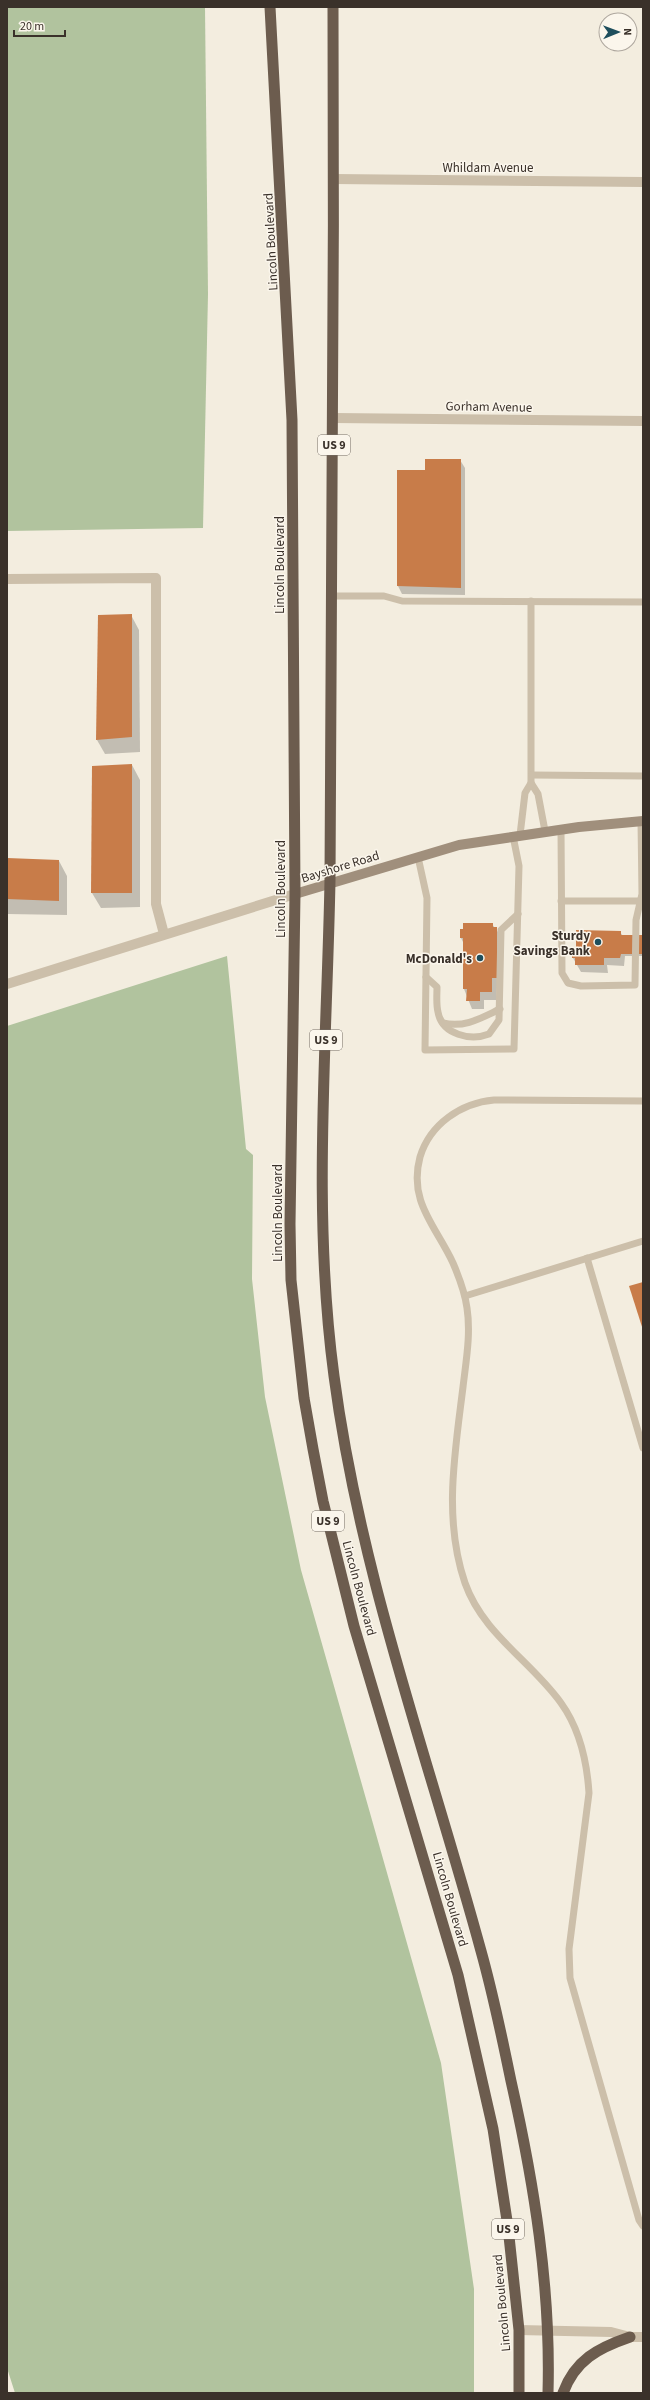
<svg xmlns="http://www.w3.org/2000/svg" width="650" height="2400" viewBox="0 0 650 2400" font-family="'Source Sans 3',sans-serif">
	<rect width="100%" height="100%" fill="#f3eddf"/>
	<!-- green -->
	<g fill="#b1c39e">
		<path d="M7,7H205L208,294L203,528L7,531Z"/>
		<path d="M227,956L246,1149L253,1155L252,1279L265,1397L301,1570L441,2063L474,2289V2393H15L7,2368V1026Z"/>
	</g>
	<!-- shadow -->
	<g fill="#0003">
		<path d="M460,460L465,468V595L402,594L398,586L426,471Z"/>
		<path d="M131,615L139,630L140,752L105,754L97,740Z"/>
		<path d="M132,765L140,780V907L101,908L92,893Z"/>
		<path d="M7,859L59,861L67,876V915L7,914Z"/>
		<path d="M492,924L501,936L496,1000H484V1009H472L464,989V944L461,938Z"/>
		<path d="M620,932L623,936H643V956H625L624,966L607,965L608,973L581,972L573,958Z"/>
	</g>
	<!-- building -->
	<g fill="#c87c49">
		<path d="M425,459H461V588L397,586V470H425Z"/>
		<path d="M132,614V737L96,740L98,615Z"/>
		<path d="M132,764V893H91L92,766Z"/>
		<path d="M7,858L59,860V901L7,899Z"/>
		<path d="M463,923H493V927H497V978H492V992H480V1001H466L467,989H463V938H460V929H463Z"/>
		<path d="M576,930L621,931V935H643V954H621L620,958H604V965H575V958H572V949H576Z"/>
		<path d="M643,1282V1330L629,1286Z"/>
	</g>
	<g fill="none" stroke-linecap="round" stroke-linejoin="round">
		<!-- service -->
		<g stroke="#ccbfaa" stroke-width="7">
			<path d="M332,596H384L402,601L643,602"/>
			<path d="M531,601V783L538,794L545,831"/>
			<path d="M532,775L643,776"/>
			<path d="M561,829L562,973L568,983L581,986L635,985L636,920L642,894L641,821"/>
			<path d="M520,835L525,793L531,783"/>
			<path d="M418,857L427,898L425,1050L514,1049L519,866L513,836"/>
			<path d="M561,901H640"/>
			<path d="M426,977L437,987C437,995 436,1004 438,1012C442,1035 471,1041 489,1034L499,1020L501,930L518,914"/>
			<path d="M443,1023C465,1028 481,1018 500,1009"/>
			<path d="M643,1101L494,1100C461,1103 430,1124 420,1157C408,1202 436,1226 453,1263C459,1277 465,1293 467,1308C471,1334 466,1361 463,1387C455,1452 443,1519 465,1583C483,1634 531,1661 561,1703C579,1728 587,1762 589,1793L569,1949L570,1978L639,2220L643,2226"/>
			<path d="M587,1258L643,1448"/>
			<path d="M465,1296L643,1241"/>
		</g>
		<!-- minor -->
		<g stroke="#ccbfaa" stroke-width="10">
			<path d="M334,179L643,182"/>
			<path d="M334,418L643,421"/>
			<path d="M7,579L156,578V904L164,934"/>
			<path d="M519,2330L611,2332L630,2337H643"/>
		</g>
		<!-- tertiary -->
		<path stroke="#ccbfaa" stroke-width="10" d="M7,984L295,894"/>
		<!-- secondary -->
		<path stroke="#a08f7c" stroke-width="10" d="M295,894L459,845L579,827L643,821"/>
		<!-- trunk -->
		<g stroke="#6c5c4e" stroke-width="11">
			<path d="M270,7L292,420L295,894L290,1224L291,1280L304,1398L313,1449L323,1501L354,1626L458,1975L493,2129L508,2227L519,2330V2393"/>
			<path d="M333,7C334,298 333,589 330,880C327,1045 312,1212 334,1376C360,1574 429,1760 481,1951C493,1994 502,2037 511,2081C534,2183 551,2288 548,2393"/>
			<path d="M563,2393C575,2360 598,2348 630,2337"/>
		</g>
	</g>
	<!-- markers -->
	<g fill="#1e4e5c" stroke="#fbf6ec" stroke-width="1.5">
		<circle cx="598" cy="942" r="4"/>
		<circle cx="480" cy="958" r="4"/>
	</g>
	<g text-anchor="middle" stroke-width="3" stroke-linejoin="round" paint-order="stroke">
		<!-- shield labels -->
		<g fill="#fbf6ec" stroke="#746c64" stroke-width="1">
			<rect x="318" y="435" width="32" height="20" rx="3"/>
			<rect x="310" y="1030" width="32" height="20" rx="3"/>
			<rect x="312" y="1511" width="32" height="20" rx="3"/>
			<rect x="492" y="2219" width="32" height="20" rx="3"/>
		</g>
		<g font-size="12" font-weight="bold" fill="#3a312a">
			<text x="334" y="449">US 9</text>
			<text x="326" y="1044">US 9</text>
			<text x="328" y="1525">US 9</text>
			<text x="508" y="2233">US 9</text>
		</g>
		<!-- street labels -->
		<g font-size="13" fill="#3a312a" stroke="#fbf6ec">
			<text x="488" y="172">Whildam Avenue</text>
			<text transform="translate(270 242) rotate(-93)" y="5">Lincoln Boulevard</text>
			<text transform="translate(489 406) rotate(1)" y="5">Gorham Avenue</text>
			<text transform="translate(279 565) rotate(-90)" y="5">Lincoln Boulevard</text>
			<text transform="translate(340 866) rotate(-17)" y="5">Bayshore Road</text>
			<text transform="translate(280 889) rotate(-90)" y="5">Lincoln Boulevard</text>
			<text transform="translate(277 1213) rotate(-90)" y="5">Lincoln Boulevard</text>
			<text transform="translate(360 1588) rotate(75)" y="5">Lincoln Boulevard</text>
			<text transform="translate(451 1899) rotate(74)" y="5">Lincoln Boulevard</text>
			<text transform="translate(501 2303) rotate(-95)" y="5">Lincoln Boulevard</text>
		</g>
		<!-- poi labels -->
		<g font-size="13" font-weight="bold" fill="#3a312a" stroke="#fbf6ec" text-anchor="end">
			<text x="590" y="940">Sturdy<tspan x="590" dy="15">Savings Bank</tspan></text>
			<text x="472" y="963">McDonald's</text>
		</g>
	</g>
	<!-- border -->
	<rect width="650" height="2400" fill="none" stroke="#3a312a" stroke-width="16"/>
	<!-- north arrow -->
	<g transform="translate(618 32) rotate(89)"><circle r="19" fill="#fbf6ec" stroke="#aea79e"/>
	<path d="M0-3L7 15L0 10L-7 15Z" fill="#1e4e5c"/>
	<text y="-6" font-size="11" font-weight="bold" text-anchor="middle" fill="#3a312a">N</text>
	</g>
	<!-- scale -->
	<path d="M14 30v6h51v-6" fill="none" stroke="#3a312a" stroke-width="2"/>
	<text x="20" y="30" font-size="12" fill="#3a312a" stroke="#fbf6ec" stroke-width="3" paint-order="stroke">20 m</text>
</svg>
